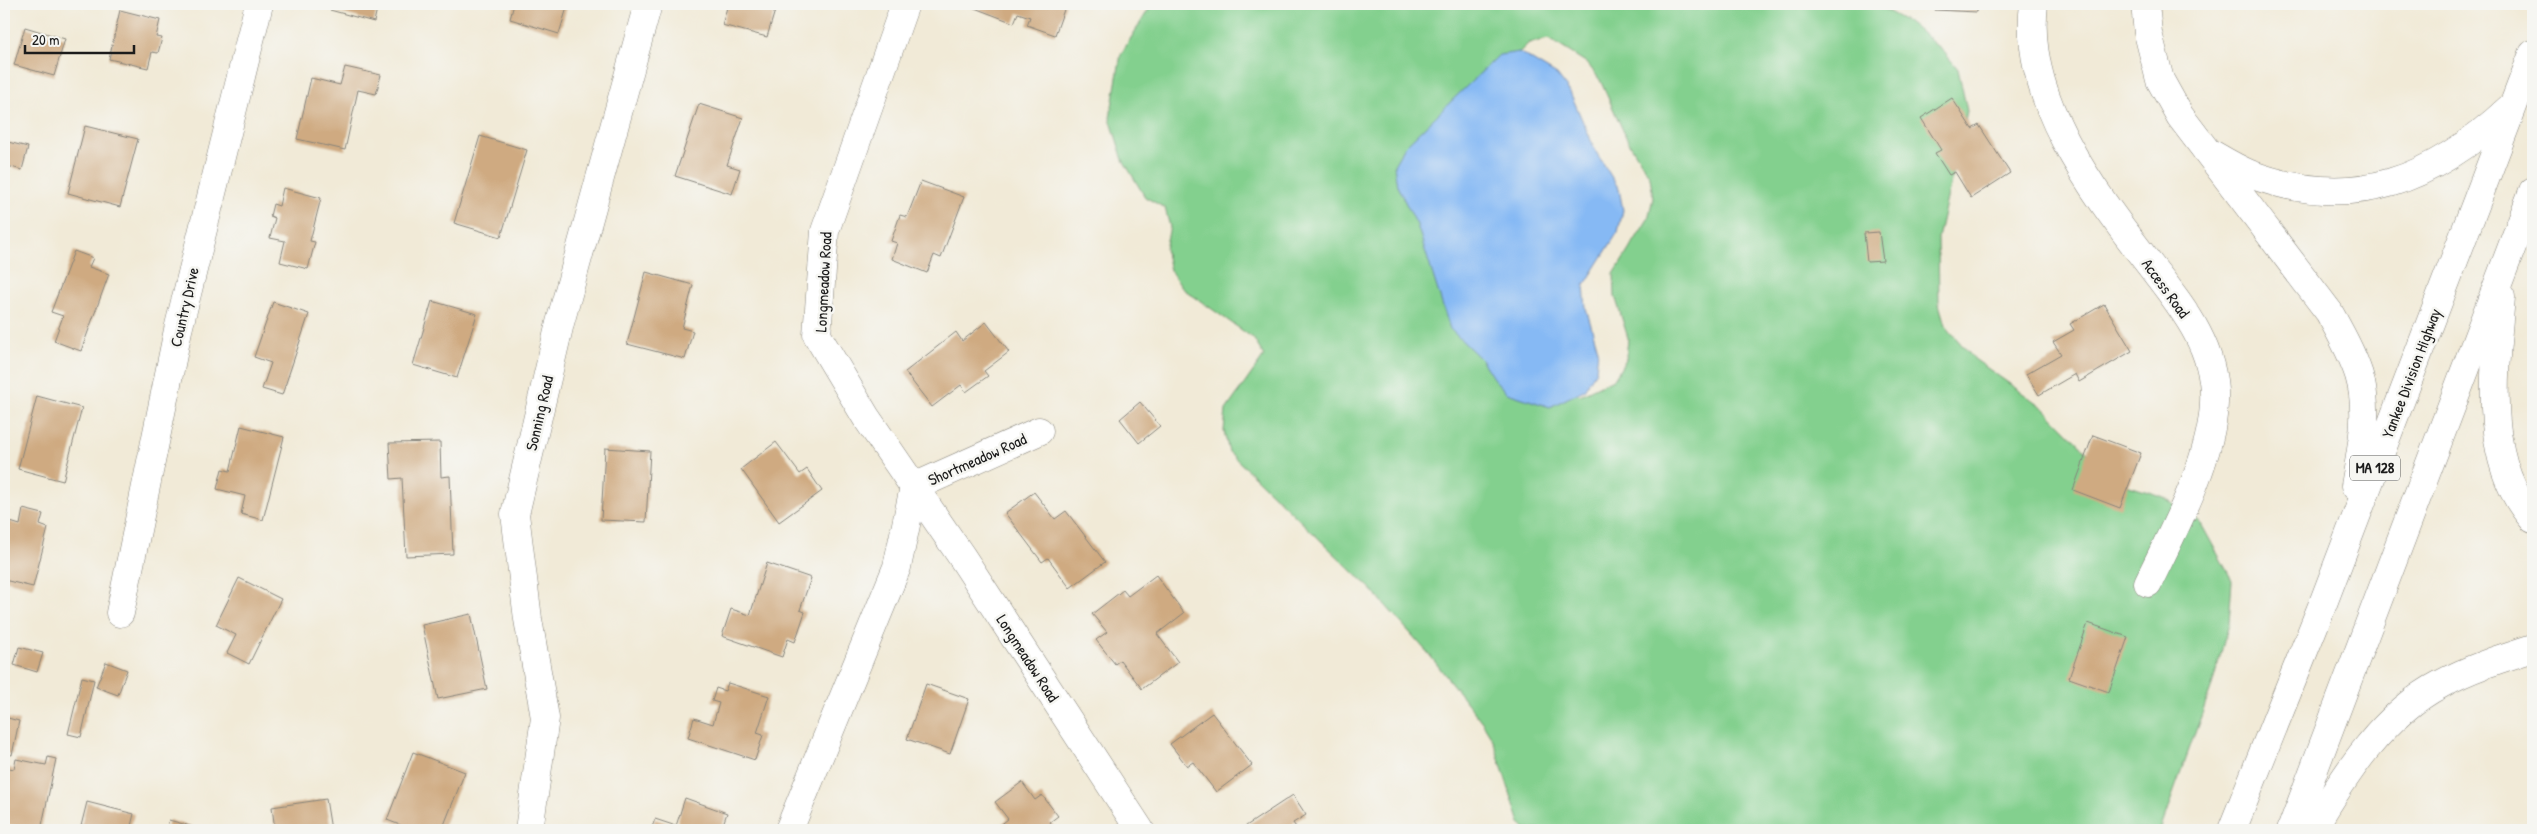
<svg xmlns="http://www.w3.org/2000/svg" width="2537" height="834" viewBox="0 0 2537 834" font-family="'Patrick Hand',sans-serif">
	<rect width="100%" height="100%" fill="#f6f6f2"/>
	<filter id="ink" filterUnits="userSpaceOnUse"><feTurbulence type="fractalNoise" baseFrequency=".02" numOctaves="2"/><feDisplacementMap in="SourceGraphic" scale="10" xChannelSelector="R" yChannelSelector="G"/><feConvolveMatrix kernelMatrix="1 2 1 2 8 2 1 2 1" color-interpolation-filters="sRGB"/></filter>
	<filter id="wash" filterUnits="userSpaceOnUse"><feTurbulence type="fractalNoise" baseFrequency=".0096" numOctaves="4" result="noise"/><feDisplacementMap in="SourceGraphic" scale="20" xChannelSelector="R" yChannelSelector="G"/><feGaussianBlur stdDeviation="1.12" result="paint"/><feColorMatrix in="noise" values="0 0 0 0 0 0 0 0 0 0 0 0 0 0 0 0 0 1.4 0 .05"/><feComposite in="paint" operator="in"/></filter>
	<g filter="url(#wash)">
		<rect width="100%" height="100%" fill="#f1ead7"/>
		<!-- green -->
		<path fill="#83d08e" stroke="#507655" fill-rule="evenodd" d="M1152,4H1875L1911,24L1944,52L1958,69L1967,111L1938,238L1939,304L1945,325L1973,358L2045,409L2106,471L2123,484L2164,497L2200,522L2232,580L2229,623L2212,686L2160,830H1526L1520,823L1493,740L1482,722L1428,653L1370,588L1229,452L1224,431L1226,410L1264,356L1253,338L1182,288L1170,270L1165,249L1170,227L1165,208L1145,197L1123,160L1110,118L1121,54ZM1549,39L1587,63L1600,80L1627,139L1650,177L1653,198L1648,219L1614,274L1615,296L1628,338L1626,359L1615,378L1580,395L1538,381L1435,133L1529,43Z"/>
		<!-- water -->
		<path fill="#86b9f4" stroke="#516a88" d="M1519,52L1557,75L1570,92L1596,152L1619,189L1623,210L1618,232L1584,286L1586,308L1598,350L1596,371L1584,390L1550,407L1507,393L1493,378L1481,359L1450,329L1417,225L1397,186L1394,165L1405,146L1499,55Z"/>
		<g id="blocks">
			<!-- building -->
			<g fill="#cfaa81">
				<path d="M332,4H378L374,22L330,10Z"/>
				<path d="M514,4H568L559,34L510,19Z"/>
				<path d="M728,4H777L767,37L722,25Z"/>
				<path d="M973,4H1066L1055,35L1027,25L1030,17L1018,13L1014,23L972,7Z"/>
				<path d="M1935,4H1978L1977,12L1935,10Z"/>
				<path d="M120,10L160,20L156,37L162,38L158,53L152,52L148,68L109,59Z"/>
				<path d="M25,27L65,39L54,76L14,65Z"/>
				<path d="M345,67L381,75L376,94L358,90L345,150L297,139L311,78L340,85Z"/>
				<path d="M1952,98L1972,129L1979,125L2010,173L1971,198L1955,172L1949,175L1935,153L1941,150L1921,118Z"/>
				<path d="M699,104L743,118L727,165L740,169L732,194L675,176Z"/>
				<path d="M85,126L138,139L120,207L68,193Z"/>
				<path d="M480,136L527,150L501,237L454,223Z"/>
				<path d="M4,141L28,147L22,170L4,165Z"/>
				<path d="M921,181L964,197L941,258L934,255L927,273L892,259L897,243L891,241L900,215L907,217Z"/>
				<path d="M283,188L321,198L310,241L315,242L308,269L280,262L285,241L270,238L275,218L270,216L273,204L279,206Z"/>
				<path d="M1879,232L1883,261L1867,262L1864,233Z"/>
				<path d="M74,251L93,258L89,267L109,274L81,351L54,341L63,316L51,312Z"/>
				<path d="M646,272L693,285L682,328L693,331L685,359L627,344Z"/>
				<path d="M432,301L477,314L457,378L413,365Z"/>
				<path d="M273,302L309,314L282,395L262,389L271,363L254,357Z"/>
				<path d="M2104,304L2132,351L2079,382L2075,374L2039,395L2026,374L2061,354L2053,342L2074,330L2070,324Z"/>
				<path d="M986,322L1009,352L984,371L988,376L966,392L961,385L932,407L905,372L956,332L962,341Z"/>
				<path d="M37,396L82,408L63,481L18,469Z"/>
				<path d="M1140,402L1160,426L1139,443L1120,419Z"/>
				<path d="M241,426L284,437L263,520L241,514L245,496L217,489L222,469L230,471Z"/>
				<path d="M2093,435L2141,453L2120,508L2073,490Z"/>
				<path d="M440,442L441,477L450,476L453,554L406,556L402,478L391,479L389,443Z"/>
				<path d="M776,442L800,474L807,469L822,491L779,522L741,469Z"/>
				<path d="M605,448L650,451L646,522L601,520Z"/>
				<path d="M1034,492L1055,519L1066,511L1105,562L1070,588L1048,558L1042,562L1005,513Z"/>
				<path d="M23,509L43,514L40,525L48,528L33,587L4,580V520L20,525Z"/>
				<path d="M767,563L811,578L800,610L805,612L795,642L788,639L782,657L722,636L731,609L750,615Z"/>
				<path d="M1156,575L1184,613L1157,634L1178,662L1142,689L1120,660L1115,664L1096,640L1107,632L1092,614L1123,590L1128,596Z"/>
				<path d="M239,578L281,599L249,664L227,653L236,635L216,625Z"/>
				<path d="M471,614L487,689L438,699L422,625Z"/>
				<path d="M2088,623L2128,637L2109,692L2069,678Z"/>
				<path d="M19,647L43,653L37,672L14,665Z"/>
				<path d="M106,662L127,670L118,695L96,687Z"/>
				<path d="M82,677L94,680L81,737L68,734Z"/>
				<path d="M728,683L769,696L757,733L763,735L755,760L688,738L694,718L713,724L719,703L712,701L716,688L725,691Z"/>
				<path d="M926,684L969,699L950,754L907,739Z"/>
				<path d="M1212,713L1252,765L1216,792L1193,762L1187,766L1170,744Z"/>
				<path d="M4,717L19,721L12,755L4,753Z"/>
				<path d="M413,752L465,772L442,830H413L387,820Z"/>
				<path d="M48,757L56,759L41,830L4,824V767L14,769L16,759L46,765Z"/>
				<path d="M1022,782L1035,800L1042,795L1058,816L1050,822L1056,830H1003L999,826L1008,819L995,802Z"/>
				<path d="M1293,795L1306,815L1293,823L1298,830H1245L1243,828Z"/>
				<path d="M685,798L727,813L721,830H651L655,819L676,826Z"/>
				<path d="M326,799L331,830H275L272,807Z"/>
				<path d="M87,802L134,814L130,830H80Z"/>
				<path d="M169,820L204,830H166Z"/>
			</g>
		</g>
	</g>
	<g filter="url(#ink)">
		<use href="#blocks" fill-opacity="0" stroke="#86837a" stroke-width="1"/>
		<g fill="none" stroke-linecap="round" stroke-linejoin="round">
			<!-- street casing -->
			<g stroke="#86837a" stroke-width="29">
				<g id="street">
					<path d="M905,4L825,231L817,335L866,417L962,557L1140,830"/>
					<path d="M2034,4C2022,97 2092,190 2146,260C2179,303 2217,346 2214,403C2212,460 2172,533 2148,583"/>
					<path d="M914,487L1039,431"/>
					<path d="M120,613L178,330L259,4"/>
					<path d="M529,830L545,718L528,619L515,514L560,323L648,4"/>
					<path d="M789,830L897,567L914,487"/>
				</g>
			</g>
			<!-- highway casing -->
			<g stroke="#86837a" stroke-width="29">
				<g id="highway">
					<path d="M2145,4L2148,33L2160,80L2180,116L2329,312C2340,332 2352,353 2359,375C2370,412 2361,450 2355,486"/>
					<path d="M2212,154C2224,161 2237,169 2250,174C2355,213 2433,180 2511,107"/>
					<path d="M2501,297C2495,368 2481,461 2533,519"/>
					<path d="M2232,830L2322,606L2533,54"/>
					<path d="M2291,830L2533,191"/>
					<path d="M2312,830C2344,776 2383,714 2441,684C2470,668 2502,658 2533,648"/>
				</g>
			</g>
			<!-- street -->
			<use href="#street" stroke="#fff" stroke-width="28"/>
			<!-- highway -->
			<use href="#highway" stroke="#fff" stroke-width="28"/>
		</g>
	</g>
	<g text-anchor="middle" stroke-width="5" stroke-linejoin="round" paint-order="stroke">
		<!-- shield labels -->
		<rect fill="#f6f6f2" stroke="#5d5d5c" stroke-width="1" x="2350" y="455.5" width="50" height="25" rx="4"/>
		<g font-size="15" font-weight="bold" fill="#1c1c1c">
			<text x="2375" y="473">MA 128</text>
		</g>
		<!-- street labels -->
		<g font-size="16" fill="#1c1c1c" stroke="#f6f6f2">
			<text transform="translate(823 282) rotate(-87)" y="6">Longmeadow Road</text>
			<text transform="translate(2166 288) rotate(54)" y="6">Access Road</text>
			<text transform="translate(184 307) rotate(-77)" y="6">Country Drive</text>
			<text transform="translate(2411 373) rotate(-69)" y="6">Yankee Division Highway</text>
			<text transform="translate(539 413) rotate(-77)" y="6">Sonning Road</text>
			<text transform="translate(977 459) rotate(-24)" y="6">Shortmeadow Road</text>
			<text transform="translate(1028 658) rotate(57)" y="6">Longmeadow Road</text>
		</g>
	</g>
	<!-- margin -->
	<rect width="2537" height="834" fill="none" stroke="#f6f6f2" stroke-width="20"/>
	<!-- scale -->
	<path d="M25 45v8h109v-8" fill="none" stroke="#1c1c1c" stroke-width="2.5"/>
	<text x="32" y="45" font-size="15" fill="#1c1c1c" stroke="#f6f6f2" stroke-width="4" paint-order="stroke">20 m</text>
</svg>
